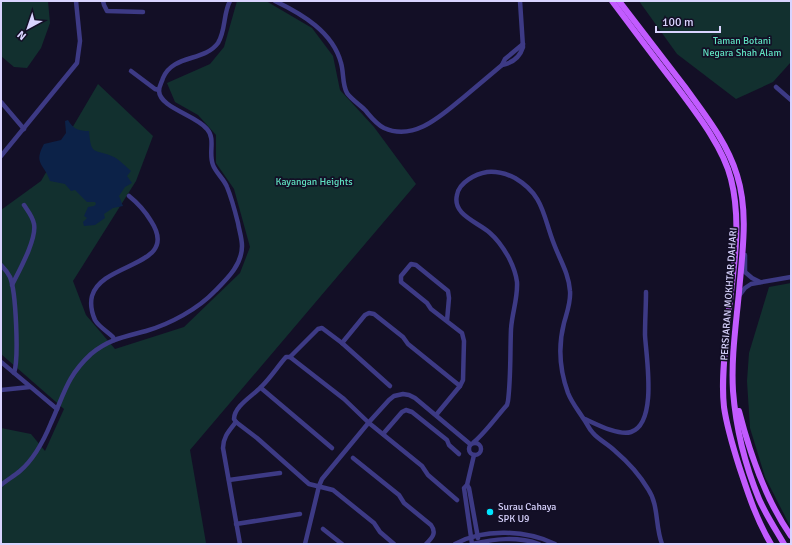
<svg xmlns="http://www.w3.org/2000/svg" width="792" height="545" viewBox="0 0 792 545" font-family="Signika,sans-serif">
	<rect width="100%" height="100%" fill="#130f26"/>
	<!-- green -->
	<g fill="#12302f">
		<path d="M1,1H48L50,23L41,48L27,68L14,67L1,56Z"/>
		<path d="M237,1H266L312,28L333,56L340,90L374,127L416,184L190,450L206,543L205,544H1V428L31,434L45,451L64,409L1,354V210L41,181L98,84L153,136L136,181L73,281L86,315L115,349L184,327L240,273L250,247L234,189L216,163V135L198,115L175,102L167,83L210,64L224,47Z"/>
		<path d="M639,1H791V62L773,82L736,99L677,54Z"/>
		<path d="M791,283V528L765,477L750,428L747,381L749,353L769,287Z"/>
	</g>
	<!-- water -->
	<path fill="#0c2248" d="M68,120C73,129 79,131 89,131C91,157 94,148 114,157C120,160 126,167 131,171L127,176L132,183L125,187L119,196L123,206L113,208L104,214L105,218L95,225L84,226L83,222L87,218L84,216L88,207L94,206L96,204L95,202H87L75,190L71,191L65,184L50,181C44,163 33,164 44,144L61,140L66,133L65,121Z"/>
	<g fill="none" stroke-linecap="round" stroke-linejoin="round">
		<!-- minor -->
		<g stroke="#3d3a85" stroke-width="4.5">
			<path d="M103,1L104,5L107,11L143,12"/>
			<path d="M275,1C302,14 333,32 341,63C344,73 342,84 347,93C351,99 359,104 365,110C371,117 376,124 384,128C415,142 443,114 464,97C477,86 489,76 502,65L505,59L523,44"/>
			<path d="M502,65C512,63 520,57 523,47L520,1"/>
			<path d="M131,71L155,89L159,90"/>
			<path d="M776,87L791,100"/>
			<path d="M1,102L24,129"/>
			<path d="M1,156L77,63L80,41L76,1"/>
			<path d="M745,255V272L752,278L760,282"/>
			<path d="M1,265C4,268 8,273 10,277C16,291 19,359 14,373"/>
			<path d="M12,285C19,271 37,239 34,224C33,217 28,211 24,205"/>
			<path d="M739,296L745,288L751,284L791,277"/>
			<path d="M114,340L113,337C107,331 99,327 95,320C92,313 90,304 92,296C102,261 181,267 151,221C145,211 139,204 129,196"/>
			<path d="M342,343L365,315L369,313L374,314L403,337L408,344L460,386"/>
			<path d="M290,357L318,329L322,328L342,343L390,386"/>
			<path d="M1,362L57,409"/>
			<path d="M261,388L332,448"/>
			<path d="M1,390L30,387"/>
			<path d="M436,415L460,386L463,380L464,341L462,333L431,309L427,303L401,282V276L411,264L416,265L448,291L449,298L447,321"/>
			<path d="M585,419C596,424 619,436 631,432C658,423 646,356 645,335C645,320 646,306 646,292"/>
			<path d="M236,422C229,431 223,437 223,448L240,544"/>
			<path d="M383,434L402,412L406,410L412,412L447,440L449,445L459,454"/>
			<path d="M474,442C485,433 497,416 507,405L508,401C511,377 510,353 511,329C512,313 518,298 517,282C516,274 513,266 509,258C504,249 498,240 490,233C478,222 452,215 457,195C459,182 476,174 487,172C497,171 507,174 515,178C544,195 543,216 554,244C560,260 569,274 570,291C571,302 567,312 564,323C558,346 560,371 568,393C572,403 578,410 583,418C587,423 588,428 593,433C599,440 608,444 615,451C628,462 639,474 648,489C659,505 655,526 662,544"/>
			<circle cx="475" cy="449" r="6"/>
			<path d="M353,458L399,495L404,503L431,525C437,533 432,538 426,544"/>
			<path d="M229,480L280,473"/>
			<path d="M1,485C7,480 14,476 20,471C34,459 44,440 51,423C64,395 66,377 91,354C109,339 124,337 146,331C170,324 198,309 215,291C227,279 242,265 242,246C242,238 239,230 238,223C235,211 232,199 227,187C224,179 216,173 213,165C208,153 216,139 207,129C196,115 160,108 159,91C159,86 162,82 163,78C173,54 204,62 218,43C226,30 223,14 230,1"/>
			<path d="M467,485L469,488L478,538"/>
			<path d="M236,524L300,514"/>
			<path d="M323,529L342,544"/>
			<path d="M305,544L319,486L322,479L370,421L389,400L394,396L403,394L409,395L415,398L470,444"/>
			<path d="M394,544L380,532L374,523L333,490L309,484L257,438L236,422L234,419C234,406 254,395 262,386C271,377 278,366 286,357H290L344,399L369,423L422,466L428,475L457,500"/>
			<path d="M455,544C484,528 526,530 555,544"/>
			<path d="M472,544L464,488L467,485L474,455"/>
			<path d="M472,544C494,539 517,536 539,544"/>
		</g>
		<!-- major -->
		<g stroke="#c25bff" stroke-width="6">
			<path d="M612,1C633,29 653,56 674,83C694,110 723,146 731,179C743,227 732,277 727,326C725,353 721,381 724,407C727,428 733,447 739,466C748,493 756,519 771,544"/>
			<path d="M619,1C641,30 663,58 685,87C705,115 727,142 737,175C749,213 742,254 739,292C736,325 731,358 733,391C736,429 745,465 759,499C766,515 776,530 784,544"/>
			<path d="M739,411C750,454 765,499 791,536"/>
		</g>
	</g>
	<!-- markers -->
	<circle fill="#00e5ff" stroke="#130f26" stroke-width="1.5" cx="490" cy="512" r="4"/>
	<g text-anchor="middle" stroke-width="3.5" stroke-linejoin="round" paint-order="stroke">
		<!-- park labels -->
		<g font-size="10" fill="#5fe0c0" stroke="#130f26">
			<text x="742" y="44">Taman Botani<tspan x="742" dy="12">Negara Shah Alam</tspan></text>
			<text x="314" y="185">Kayangan Heights</text>
		</g>
		<!-- street labels -->
		<g font-size="10" fill="#d9d4ff" stroke="#130f26">
			<text transform="translate(728 294) rotate(-86)" y="4">PERSIARAN MOKHTAR DAHARI</text>
		</g>
		<!-- poi labels -->
		<g font-size="10" fill="#d9d4ff" stroke="#130f26" text-anchor="start">
			<text x="498" y="510">Surau Cahaya<tspan x="498" dy="12">SPK U9</tspan></text>
		</g>
	</g>
	<!-- border -->
	<rect width="792" height="545" fill="none" stroke="#d9d4ff" stroke-width="4"/>
	<!-- north arrow -->
	<g transform="translate(28 28) rotate(220)" stroke="#130f26" stroke-width="3" paint-order="stroke">
	<path d="M0-3L7 15L0 10L-7 15Z" fill="#d9d4ff"/>
	<text y="-6" font-size="11" font-weight="bold" text-anchor="middle" fill="#d9d4ff">N</text>
	</g>
	<!-- scale -->
	<path d="M656 26v6h64v-6" fill="none" stroke="#d9d4ff" stroke-width="2"/>
	<text x="662" y="26" font-size="12" fill="#d9d4ff" stroke="#130f26" stroke-width="3" paint-order="stroke">100 m</text>
</svg>
